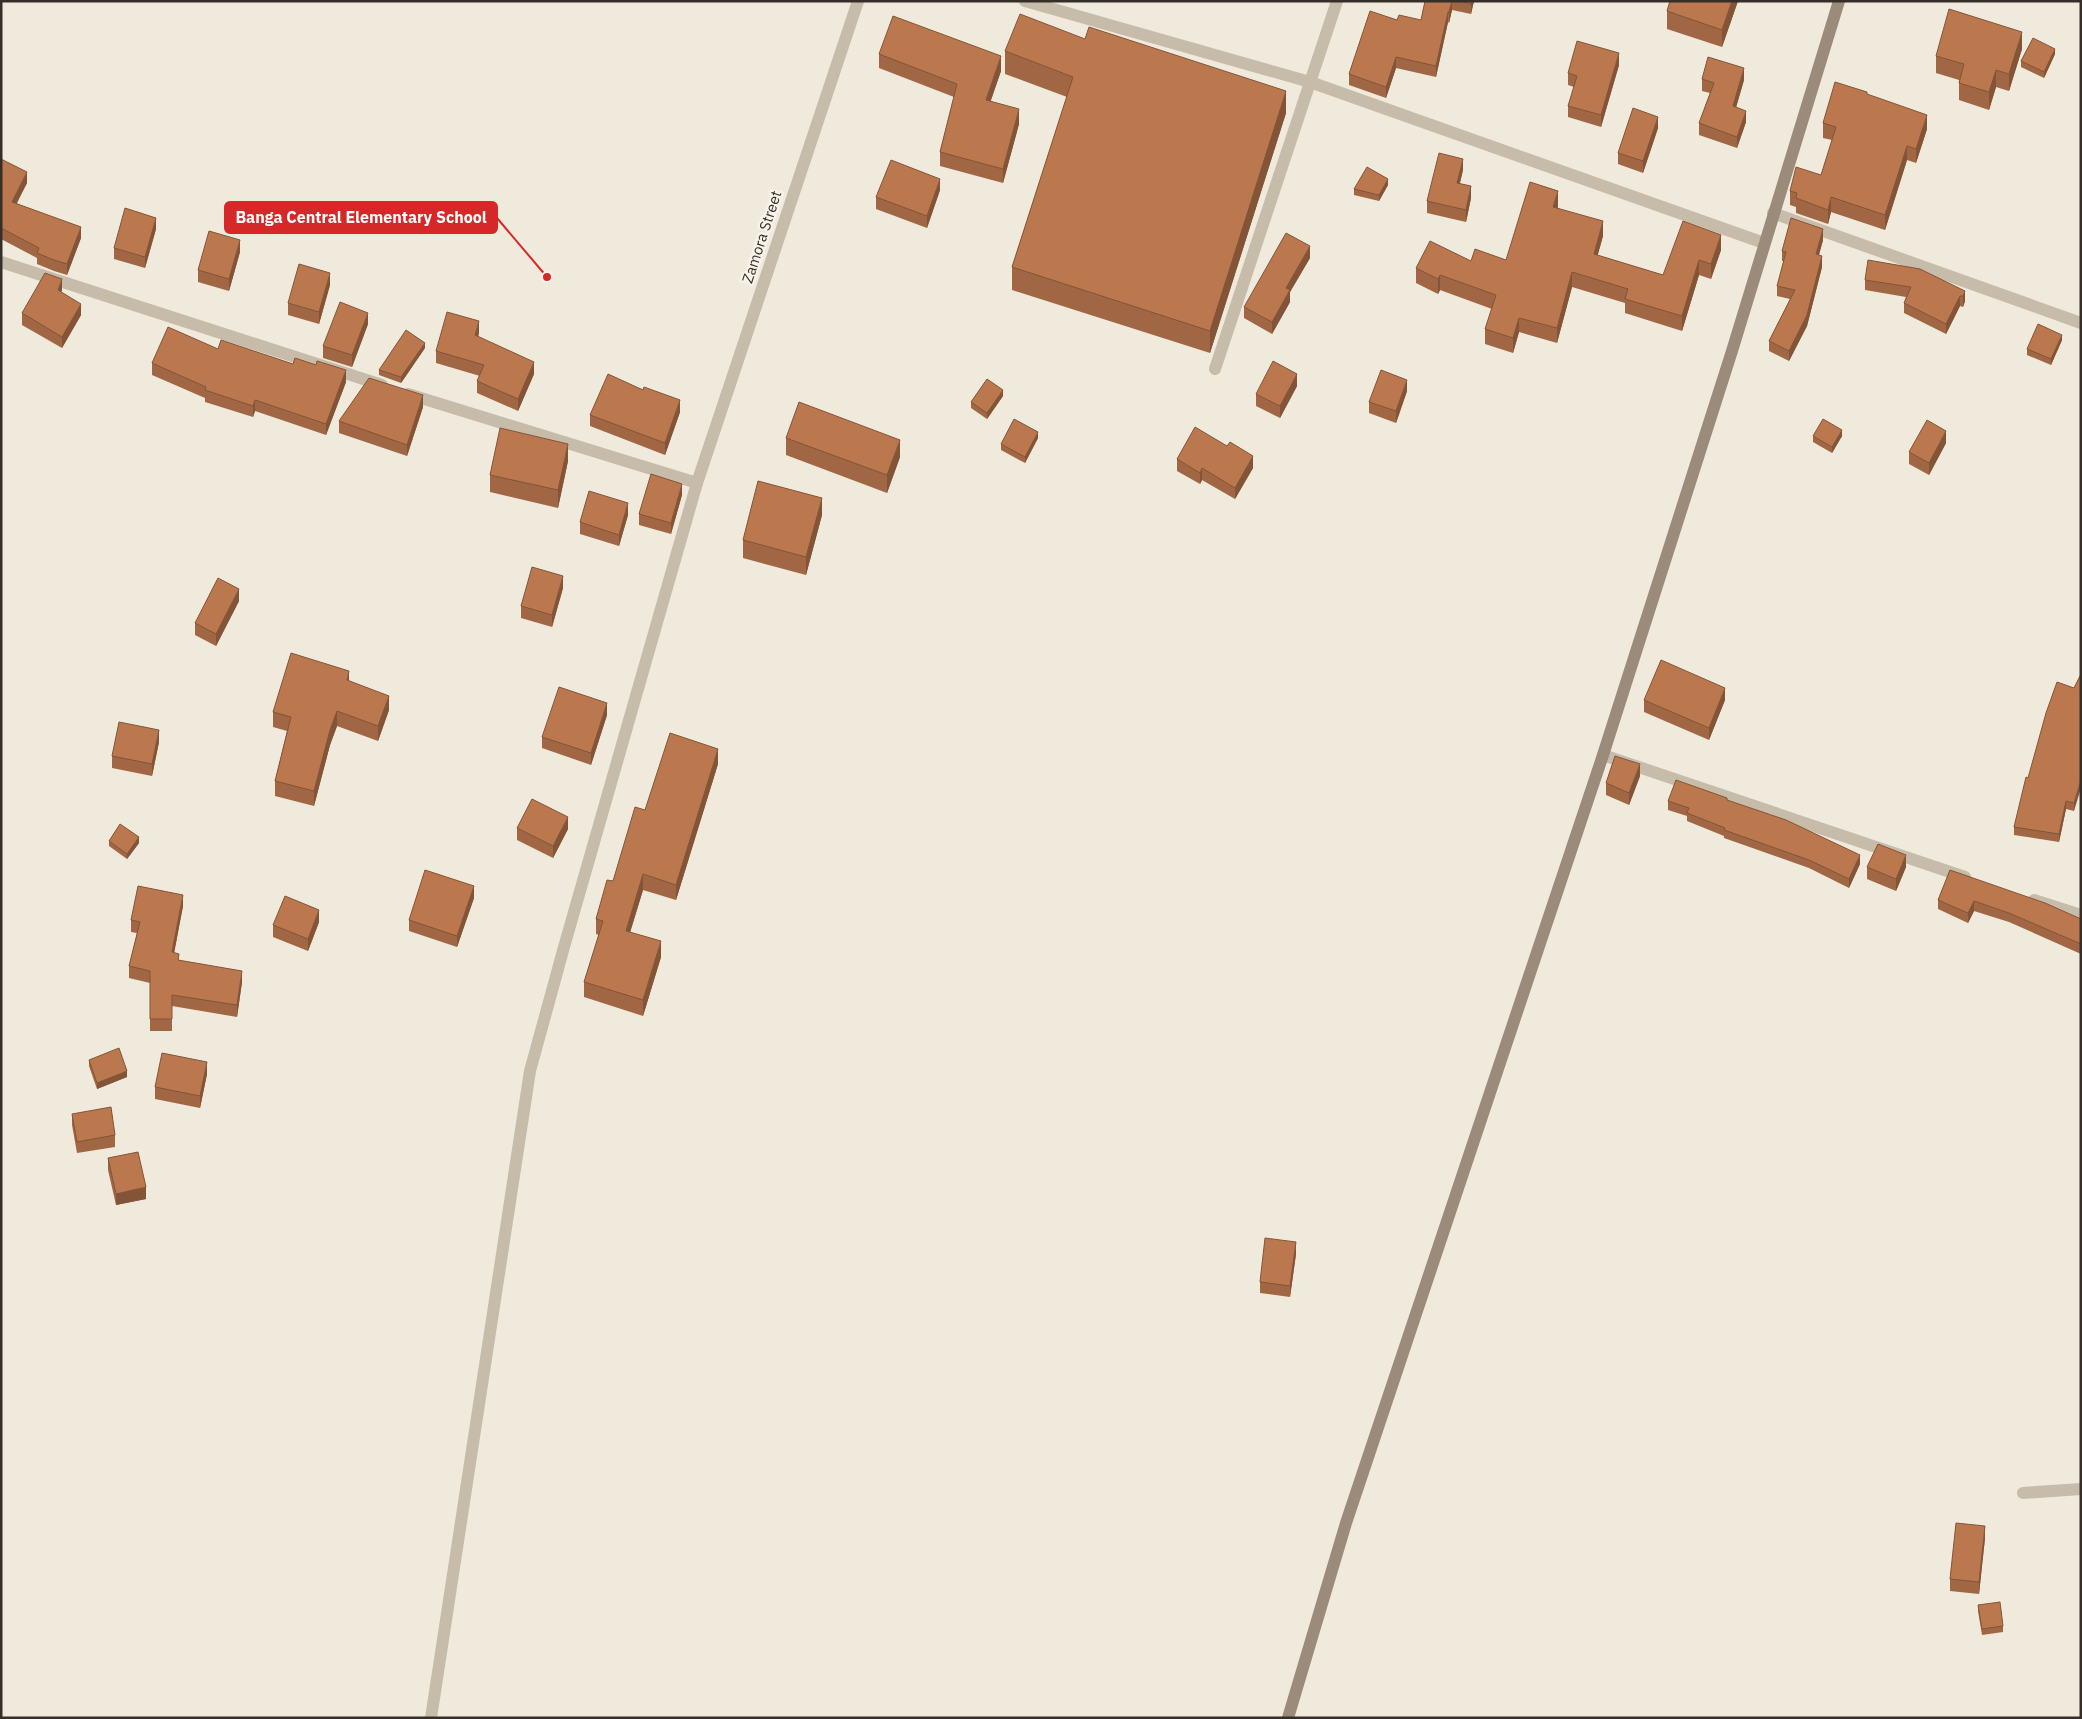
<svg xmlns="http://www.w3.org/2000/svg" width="2082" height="1719" viewBox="0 0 2082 1719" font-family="'IBM Plex Sans',sans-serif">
	<rect width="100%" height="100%" fill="#f0eadd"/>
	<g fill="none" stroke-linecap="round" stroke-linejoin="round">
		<!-- street -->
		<g stroke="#c7bbaa" stroke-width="12">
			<path d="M1025,1L1310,82L1764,243"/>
			<path d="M1773,213L2081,323"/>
			<path d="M1,262L382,385"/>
			<path d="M1215,369L1337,1"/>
			<path d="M408,394L697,483"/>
			<path d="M1603,755L1965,877"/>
			<path d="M2034,900L2081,915"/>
			<path d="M2023,1493L2081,1489"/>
			<path d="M431,1718L530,1071L564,947L697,483L858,1"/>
		</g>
		<!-- secondary -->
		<path stroke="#9a8b7b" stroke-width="12" d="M1288,1718L1346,1523L1603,755L1732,351L1839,1"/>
	</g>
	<!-- wall -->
	<g fill="#a16744">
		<path d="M1425,1H1474L1471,14L1452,10L1449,23L1448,22L1436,77L1396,68L1386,98L1349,85V74L1397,20H1421Z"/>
		<path d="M1670,1H1738L1722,47L1667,29V11Z"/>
		<path d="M1085,39L1286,113L1210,353L1012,290V267L1067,97L1005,74V51Z"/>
		<path d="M2022,49L2009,91L1996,87L1989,110L1959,100V80L1936,73V56Z"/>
		<path d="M879,54L1001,71L990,102L1019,124L1003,183L940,166V152L954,97L879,68Z"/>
		<path d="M2055,54L2044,78L2021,67V61Z"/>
		<path d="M1619,65L1601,127L1568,117V106L1574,87L1568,85V73Z"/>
		<path d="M1702,79L1744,80L1736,107L1746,122L1737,148L1699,135V123L1710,93L1702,91Z"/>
		<path d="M1867,94L1927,129L1916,163L1907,160L1885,230L1831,212L1828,224L1796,213V207L1790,205V191L1821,175L1832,140L1823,138V123Z"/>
		<path d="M1658,128L1643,173L1618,164V153Z"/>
		<path d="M1,159L27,183L16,203L81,238L67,275L54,271L37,264V258L1,239Z"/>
		<path d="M1463,170L1460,183L1471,198L1466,222L1427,213V201Z"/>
		<path d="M1388,185L1379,201L1354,195V189Z"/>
		<path d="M940,190L927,228L876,209V197Z"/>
		<path d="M1558,206V208L1603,236L1597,256L1663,275L1721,250L1711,279L1699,275L1682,331L1625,313V303L1572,287L1557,343L1519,332L1513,353L1485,344V329L1492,309L1440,290L1438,294L1416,283V268L1471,261L1506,260Z"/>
		<path d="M156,229L145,268L114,259V248Z"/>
		<path d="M1823,240L1819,255L1822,267L1807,326L1789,361L1769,351V341L1790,299L1777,296V286L1784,261H1782V251Z"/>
		<path d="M240,252L229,291L198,282V270Z"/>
		<path d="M1310,258L1290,292V302L1272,334L1244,318V307Z"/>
		<path d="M1865,280L1965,291V301L1963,307L1960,306L1946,334L1904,313V303L1906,297L1865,290Z"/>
		<path d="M330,285L319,324L288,315V303Z"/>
		<path d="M62,290L61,292L81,315L62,348L22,325V313Z"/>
		<path d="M368,324L352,367L323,358V346Z"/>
		<path d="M479,333L478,337L534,374L518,411L477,393V381L480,376L436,363V351Z"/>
		<path d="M2062,340L2051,365L2027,355V349Z"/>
		<path d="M425,348L401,383L379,375V370Z"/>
		<path d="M218,349L346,382L326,435L255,411L253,417L205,402V398L152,375V363Z"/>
		<path d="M1297,386L1280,418L1256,406V394Z"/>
		<path d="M1407,391L1396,423L1369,413V402Z"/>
		<path d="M1003,396L987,419L971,408V402Z"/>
		<path d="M423,407L407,456L339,433V421Z"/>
		<path d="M680,412L665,455L590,426V415Z"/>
		<path d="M1813,436H1842L1832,453L1813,442Z"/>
		<path d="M786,438L900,457L887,493L786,455Z"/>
		<path d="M1038,438L1025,463L1001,450V444Z"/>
		<path d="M1946,443L1929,475L1909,464V452Z"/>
		<path d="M1177,459L1253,468L1235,499L1202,480L1200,484L1177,471Z"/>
		<path d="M568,461L558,508L490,492V475Z"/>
		<path d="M682,495L671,534L639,525V514Z"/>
		<path d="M628,515L619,546L580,534V522Z"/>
		<path d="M822,515L806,575L743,558V540Z"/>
		<path d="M563,588L552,627L521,618V606Z"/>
		<path d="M239,601L216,646L195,635V623Z"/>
		<path d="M2081,674L2074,811L2066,809L2059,842L2014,835V827L2028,778Z"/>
		<path d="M349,681L389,710L378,741L337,726L330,745L314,806L275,796V781L287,731L273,727V712Z"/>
		<path d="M1644,700H1725L1709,740L1644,712Z"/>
		<path d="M607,715L591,765L542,748V737Z"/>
		<path d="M159,742L152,776L112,768V756Z"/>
		<path d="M718,764L676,900L643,890L630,932L661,957L643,1016L584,997V982L599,935L596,934V919L645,810Z"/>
		<path d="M1640,776L1629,805L1606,795V783Z"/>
		<path d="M1727,800L1860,864L1849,888L1809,868L1724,838V836L1687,821V816L1668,810V801Z"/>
		<path d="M517,828L568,829L553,858L517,840Z"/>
		<path d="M109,841L139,843L127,859L109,846Z"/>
		<path d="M1867,867H1906L1896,891L1867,879Z"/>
		<path d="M1950,870L2081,919V954L2009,922L1974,911L1968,923L1938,909V900Z"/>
		<path d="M474,898L457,947L409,931V920Z"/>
		<path d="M183,906L174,953L179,960L242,982L237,1017L172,1006V1031H150V983L129,978V966L137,933L131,932V920Z"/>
		<path d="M319,922L308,951L273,937V925Z"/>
		<path d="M89,1060L127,1077L97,1089L89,1066Z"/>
		<path d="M207,1074L200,1108L155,1099V1087Z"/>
		<path d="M72,1114L115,1135V1147L77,1153L72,1125Z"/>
		<path d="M108,1158L146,1199L116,1205L108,1170Z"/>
		<path d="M1296,1254L1290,1297L1260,1293V1282Z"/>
		<path d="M1985,1538L1979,1594L1950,1591V1579Z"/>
		<path d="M1978,1605L2003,1626V1632L1982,1635L1978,1611Z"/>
	</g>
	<!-- shaded-wall -->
	<g fill="#835437">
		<path d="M1452,1V10L1449,23V12Z"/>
		<path d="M1471,1H1474L1471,14Z"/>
		<path d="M1732,1H1738L1722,47V30Z"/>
		<path d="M1448,12V22L1436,77V66Z"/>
		<path d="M2022,32V49L2009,91V74Z"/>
		<path d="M2055,49V54L2044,78V72Z"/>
		<path d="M1619,53V65L1601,127V115Z"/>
		<path d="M1001,56V71L986,115V100Z"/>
		<path d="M1396,57V68L1386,98V87Z"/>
		<path d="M1744,68V80L1733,118V106Z"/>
		<path d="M1996,70V87L1989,110V92Z"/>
		<path d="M1286,91V113L1210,353V331Z"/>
		<path d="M1019,109V124L1003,183V169Z"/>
		<path d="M1746,111V122L1737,148V137Z"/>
		<path d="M1927,115V129L1916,163V149Z"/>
		<path d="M1658,117V128L1643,173V161Z"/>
		<path d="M1907,146V160L1885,230V215Z"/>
		<path d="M1463,159V170L1457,194V183Z"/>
		<path d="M27,172V183L12,213V202Z"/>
		<path d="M940,179V190L927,228V216Z"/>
		<path d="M1388,179V185L1379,201V195Z"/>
		<path d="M1471,186V198L1466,222V210Z"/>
		<path d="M1558,191V206L1553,222V207Z"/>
		<path d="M1831,197V212L1828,224V210Z"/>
		<path d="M156,218V229L145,268V257Z"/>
		<path d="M1603,221V236L1594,269V254Z"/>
		<path d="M81,227V238L67,275V264Z"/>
		<path d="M1823,229V240L1816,265V254Z"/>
		<path d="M1721,235V250L1711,279V264Z"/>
		<path d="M240,240V252L229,291V279Z"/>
		<path d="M1310,246V258L1290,292V302L1272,334V322L1286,288Z"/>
		<path d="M1822,256V267L1807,326L1789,361V351Z"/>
		<path d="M1699,260V275L1682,331V316Z"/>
		<path d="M1572,272V287L1557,343V328Z"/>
		<path d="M330,273V285L319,324V312Z"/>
		<path d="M1440,275V290L1438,294V279Z"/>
		<path d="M62,279V290L58,302V290Z"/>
		<path d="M1965,291V301L1963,307V296Z"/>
		<path d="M1960,296V306L1946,334V324Z"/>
		<path d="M81,304V315L62,348V337Z"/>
		<path d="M368,313V324L352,367V355Z"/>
		<path d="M1519,318V332L1513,353V338Z"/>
		<path d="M479,321V333L475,347V335Z"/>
		<path d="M2062,335V340L2051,365V359Z"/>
		<path d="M425,343V348L401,383V377Z"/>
		<path d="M534,362V374L518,411V399Z"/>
		<path d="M346,370V382L326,435V424Z"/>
		<path d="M1297,374V386L1280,418V406Z"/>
		<path d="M1407,380V391L1396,423V411Z"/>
		<path d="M1003,390V396L987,419V413Z"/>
		<path d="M423,395V407L407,456V445Z"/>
		<path d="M255,400V411L253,417V406Z"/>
		<path d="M680,400V412L665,455V443Z"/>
		<path d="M1842,430V436L1832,453V447Z"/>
		<path d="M1946,431V443L1929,475V463Z"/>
		<path d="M1038,432V438L1025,463V457Z"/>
		<path d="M900,440V457L887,493V475Z"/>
		<path d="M568,444V461L558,508V490Z"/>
		<path d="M1253,456V468L1235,499V488Z"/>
		<path d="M1202,468V480L1200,484V473Z"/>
		<path d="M682,484V495L671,534V523Z"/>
		<path d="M822,498V515L806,575V557Z"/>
		<path d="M628,503V515L619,546V535Z"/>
		<path d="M563,576V588L552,627V615Z"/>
		<path d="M239,589V601L216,646V634Z"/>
		<path d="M349,671V686L347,680Z"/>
		<path d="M1725,688V700L1709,740V728Z"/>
		<path d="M389,696V710L378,741V726Z"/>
		<path d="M607,703V715L591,765V753Z"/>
		<path d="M337,711V726L330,745L314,806V791L330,730Z"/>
		<path d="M159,730V742L152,776V764Z"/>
		<path d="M718,749V764L676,900V885Z"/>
		<path d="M1640,764V776L1629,805V793Z"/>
		<path d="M2081,780V788L2074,811V803Z"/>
		<path d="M2066,801V809L2059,842V834Z"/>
		<path d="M568,817V829L553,858V846Z"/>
		<path d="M139,837V843L127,859V854Z"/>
		<path d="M1860,855V864L1849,888V879Z"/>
		<path d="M1906,855V867L1896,891V879Z"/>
		<path d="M643,874V890L626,946V931Z"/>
		<path d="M474,886V898L457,947V936Z"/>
		<path d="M183,895V906L172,964V952Z"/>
		<path d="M1974,901V911L1968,923V913Z"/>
		<path d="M319,910V922L308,951V939Z"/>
		<path d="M661,941V957L643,1016V1000Z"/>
		<path d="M242,971V982L237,1017V1005Z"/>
		<path d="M207,1062V1074L200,1108V1096Z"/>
		<path d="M127,1071V1077L97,1089V1083Z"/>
		<path d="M146,1187V1199L116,1205V1194Z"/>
		<path d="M1296,1242V1254L1290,1297V1286Z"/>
		<path d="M1985,1526V1538L1979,1594V1582Z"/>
	</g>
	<!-- building -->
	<g fill="#bb784f" stroke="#835437">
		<path d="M1425,1H1452L1449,12H1448L1436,66L1396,57L1386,87L1349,74L1370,11L1397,20L1399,15L1421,20Z"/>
		<path d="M1459,1H1471V4Z"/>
		<path d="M1670,1H1732L1722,30L1667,11Z"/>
		<path d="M1949,9L2022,32L2009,74L1996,70L1989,92L1959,83L1964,64L1936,56Z"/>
		<path d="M1020,14L1085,39L1089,27L1286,91L1210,331L1012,267L1073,77L1005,51Z"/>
		<path d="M893,16L1001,56L986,100L1019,109L1003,169L940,152L957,84L879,54Z"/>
		<path d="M2033,38L2055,49L2044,72L2021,61Z"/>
		<path d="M1577,41L1619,53L1601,115L1568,106L1577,76L1568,73Z"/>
		<path d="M1708,57L1744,68L1733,106L1746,111L1737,137L1699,123L1714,83L1702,79Z"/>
		<path d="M1835,82L1867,92V94L1927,115L1916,149L1907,146L1885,215L1831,197L1828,210L1796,198L1797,193L1790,191L1796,167L1821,175L1836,127L1823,123Z"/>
		<path d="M1633,108L1658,117L1643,161L1618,153Z"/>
		<path d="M1439,153L1463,159L1457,183L1471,186L1466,210L1427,201Z"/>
		<path d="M1,159L27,172L12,202L81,227L67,264L54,260L37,253L39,248L1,228Z"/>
		<path d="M891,160L940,179L927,216L876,197Z"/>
		<path d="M1367,167L1388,179L1379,195L1354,189Z"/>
		<path d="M1530,182L1558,191L1553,207L1603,221L1594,254L1663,275L1683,221L1721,235L1711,264L1699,260L1682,316L1625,299L1628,289L1572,272L1557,328L1519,318L1513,338L1485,329L1496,295L1440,275L1438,279L1416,268L1430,241L1471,261L1475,249L1506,260Z"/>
		<path d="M125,208L156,218L145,257L114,248Z"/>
		<path d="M1791,218L1823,229L1816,254L1822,256L1807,315L1789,351L1769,341L1795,290L1777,286L1786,252L1782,251Z"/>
		<path d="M209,231L240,240L229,279L198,270Z"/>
		<path d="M1286,233L1310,246L1286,288L1290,290L1272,322L1244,307Z"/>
		<path d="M1868,260L1920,269L1965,291L1963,296H1960L1946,324L1904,303L1911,287L1865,280Z"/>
		<path d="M299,264L330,273L319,312L288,303Z"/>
		<path d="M45,273L62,279L58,290L81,304L62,337L22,313Z"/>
		<path d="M340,302L368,313L352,355L323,346Z"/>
		<path d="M447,312L479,321L475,335L534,362L518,399L477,381L484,365L436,351Z"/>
		<path d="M2038,324L2062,335L2051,359L2027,349Z"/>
		<path d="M168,327L218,349L221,340L293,364L295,358L316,365L317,361L346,370L326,424L255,400L253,406L205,390L206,387L152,363Z"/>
		<path d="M406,330L425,343L401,377L379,370Z"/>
		<path d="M1273,361L1297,374L1280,406L1256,394Z"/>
		<path d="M1381,370L1407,380L1396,411L1369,402Z"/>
		<path d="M608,374L643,390L644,387L680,400L665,443L590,415Z"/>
		<path d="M369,378L423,395L407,445L339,421Z"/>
		<path d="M987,379L1003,390L987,413L971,402Z"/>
		<path d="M799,402L900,440L887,475L786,438Z"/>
		<path d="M1014,419L1038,432L1025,457L1001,444Z"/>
		<path d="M1823,419L1842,430L1832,447L1813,436Z"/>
		<path d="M1927,420L1946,431L1929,463L1909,452Z"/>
		<path d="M1195,427L1227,446L1230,442L1253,456L1235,488L1202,468L1200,473L1177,459Z"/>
		<path d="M500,428L568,444L558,490L490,475Z"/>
		<path d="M651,474L682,484L671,523L639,514Z"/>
		<path d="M758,481L822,498L806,557L743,540Z"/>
		<path d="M589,491L628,503L619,535L580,522Z"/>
		<path d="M532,567L563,576L552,615L521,606Z"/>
		<path d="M218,578L239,589L216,634L195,623Z"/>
		<path d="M291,653L349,671L347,680L389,696L378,726L337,711L330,730L314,791L275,781L291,717L273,712Z"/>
		<path d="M1661,660L1725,688L1709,728L1644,700Z"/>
		<path d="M2081,674V780L2074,803L2066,801L2059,834L2014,827L2026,777L2028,778L2046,713L2057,682L2074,688Z"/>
		<path d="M559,687L607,703L591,753L542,737Z"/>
		<path d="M119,722L159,730L152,764L112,756Z"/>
		<path d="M670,733L718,749L676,885L643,874L626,931L661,941L643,1000L584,982L603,921L596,919L607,880L613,881L635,807L645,810Z"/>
		<path d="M1615,756L1640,764L1629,793L1606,783Z"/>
		<path d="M1676,780L1727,798V800L1786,820L1860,855L1849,879L1809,860L1724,830L1725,828L1687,813L1689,808L1668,801Z"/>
		<path d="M532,799L568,817L553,846L517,828Z"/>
		<path d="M120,824L139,837L127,854L109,841Z"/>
		<path d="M1878,844L1906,855L1896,879L1867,867Z"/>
		<path d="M425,870L474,886L457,936L409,920Z"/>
		<path d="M1950,870L2045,903L2081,919V944L2009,913L1974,901L1968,913L1938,900Z"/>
		<path d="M138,886L183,895L172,952L179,954L178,960L242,971L237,1005L172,995V1019H150V971L129,966L140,922L131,920Z"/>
		<path d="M285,896L319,910L308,939L273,925Z"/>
		<path d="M119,1048L127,1071L97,1083L89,1060Z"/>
		<path d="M162,1053L207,1062L200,1096L155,1087Z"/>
		<path d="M111,1107L115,1135L77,1142L72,1114Z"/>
		<path d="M138,1152L146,1187L116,1194L108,1158Z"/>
		<path d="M1265,1238L1296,1242L1290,1286L1260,1282Z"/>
		<path d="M1956,1523L1985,1526L1979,1582L1950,1579Z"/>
		<path d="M2000,1602L2003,1626L1982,1629L1978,1605Z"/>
	</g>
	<g text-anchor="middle" stroke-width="5" stroke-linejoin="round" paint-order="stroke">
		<!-- street labels -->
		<g font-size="15" fill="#352e29" stroke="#f8f3e9">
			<text transform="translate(762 237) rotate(-72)" y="5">Zamora Street</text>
		</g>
	</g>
	<!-- callouts -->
	<path fill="none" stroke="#d62828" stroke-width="2" d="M547 277L497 218"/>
	<circle fill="#d62828" stroke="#f8f3e9" stroke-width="2" cx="547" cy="277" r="5"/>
	<rect fill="#d62828" stroke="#d62828" stroke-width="2" x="225" y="202" width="272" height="31" rx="5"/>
	<g font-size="16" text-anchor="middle" font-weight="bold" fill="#fff">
		<text x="361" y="223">Banga Central Elementary School</text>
	</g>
	<!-- border -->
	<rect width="2082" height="1719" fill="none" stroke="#352e29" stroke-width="5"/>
</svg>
